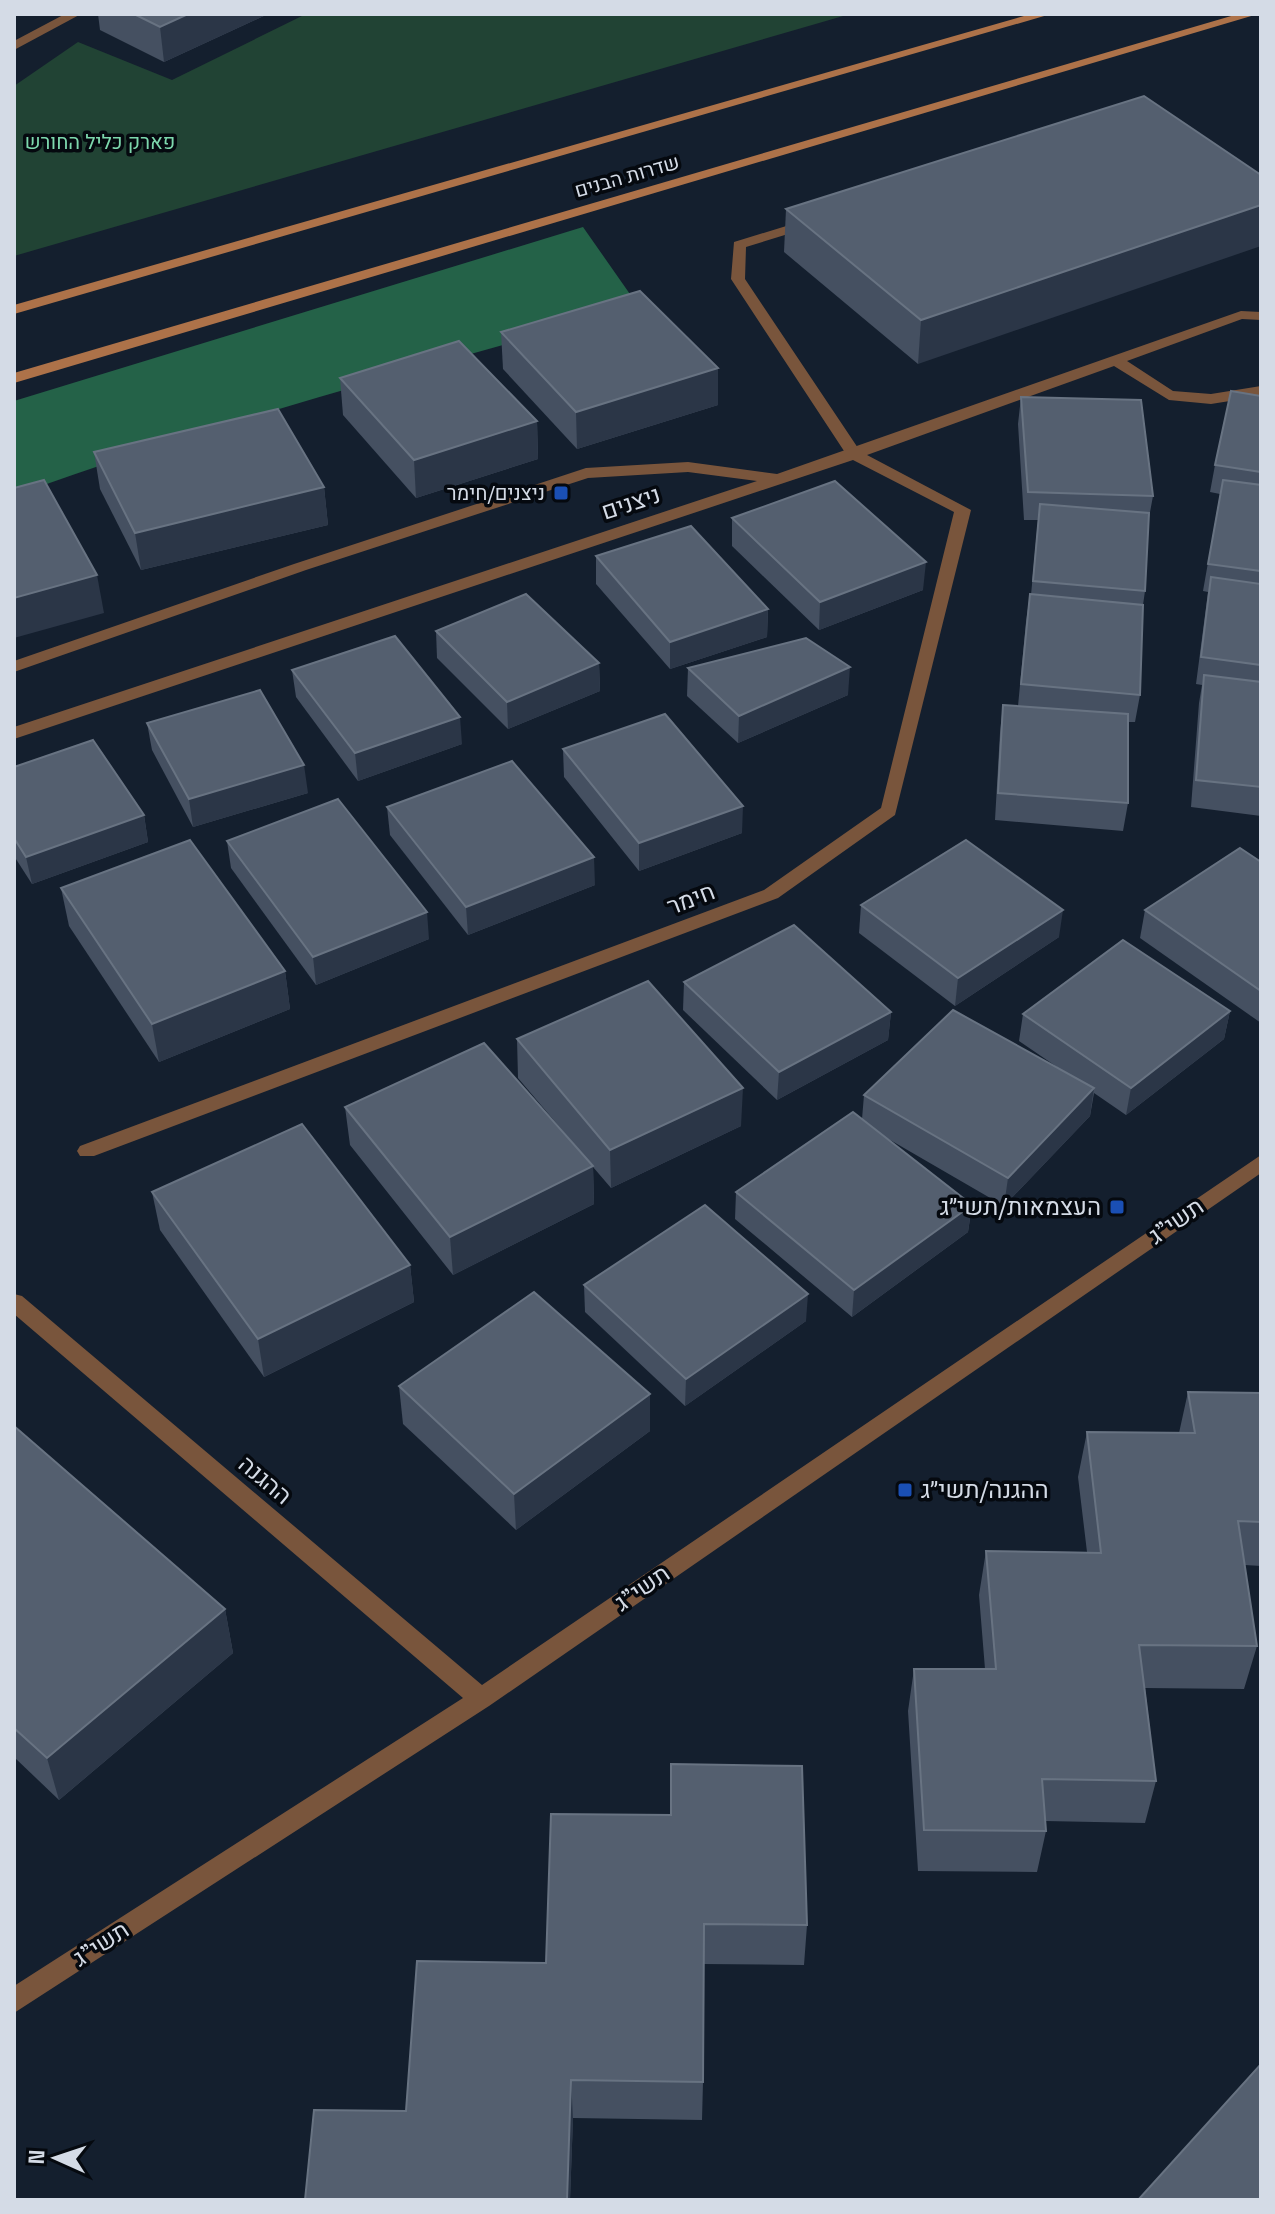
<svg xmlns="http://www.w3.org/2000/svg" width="1275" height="2214" viewBox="0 0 1275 2214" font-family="'Space Grotesk',Heebo,sans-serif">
	<rect width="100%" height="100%" fill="#141f2e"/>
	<!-- green -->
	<path fill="#214334" d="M306,14H850L14,256V86L78,42L172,80Z"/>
	<!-- forest -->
	<path fill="#246248" d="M583,227L639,307C430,366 218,421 14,496V401Z"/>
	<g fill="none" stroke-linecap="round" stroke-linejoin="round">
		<!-- lane -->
		<path fill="#79553c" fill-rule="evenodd" d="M809,219L816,223L814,226L746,247L745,279L862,454L854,459L846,454L731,279L734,242Z"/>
		<!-- street -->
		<g fill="#79553c" fill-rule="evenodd">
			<path d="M65,14H81L14,50V41Z"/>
			<path d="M1241,311L1261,312V320L1242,319L1127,361L1173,391L1211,394L1261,386V396L1211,404L1169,400L1114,366L867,455L971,510L895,815L778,898L94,1156H80L77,1151L80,1146L764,890L881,808L954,512L853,460L14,739V727L757,481L688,472L588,478L306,570L14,672V661L294,564L586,468L688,462L777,474Z"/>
			<path d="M1261,1155V1173L489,1706L14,2013V1986L463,1698L14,1314V1294L22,1296L482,1685Z"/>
		</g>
		<!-- secondary -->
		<g fill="#ad7249" fill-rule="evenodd">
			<path d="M1031,14H1051L14,314V305Z"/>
			<path d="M1238,14H1258L14,383V373Z"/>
		</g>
	</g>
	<!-- wall -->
	<g fill="#455061">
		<path d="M98,14H268L164,62L100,30Z"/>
		<path d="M1144,96L918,364L784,252L786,209Z"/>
		<path d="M501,332L718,405L577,449L503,369Z"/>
		<path d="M340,378L537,421L538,459L416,498L343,415Z"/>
		<path d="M1261,396V816L1191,807L1199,703L1202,685L1196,684L1208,592L1203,591L1220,494L1210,492L1215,465Z"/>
		<path d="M1021,397L1153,496L1148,523L1145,591L1143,605L1140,695L1135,722H1128V803L1123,831L995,820L1000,733L1003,705L1018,706L1026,622L1030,594L1031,595L1038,520H1024L1018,424Z"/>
		<path d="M94,452L324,487L328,525L141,570L100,489Z"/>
		<path d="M732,518L923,590L819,630L732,546Z"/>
		<path d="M596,556L768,609L767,637L670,669L596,584Z"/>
		<path d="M436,631L599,663L600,691L508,729L437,658Z"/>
		<path d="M688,668L848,695L738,743L687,696Z"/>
		<path d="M292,670L462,744L358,781L296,697Z"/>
		<path d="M147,723L308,793L193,827L152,750Z"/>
		<path d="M563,749L742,833L639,871L564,777Z"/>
		<path d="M14,767L144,815L148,842L32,884L14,856Z"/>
		<path d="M387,807L595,885L468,935L390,835Z"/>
		<path d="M227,841L429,939L316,985L231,868Z"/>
		<path d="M1261,862V1023L1140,938L1145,910Z"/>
		<path d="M61,888L285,971L290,1009L159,1062L69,926Z"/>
		<path d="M861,905L1059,937L955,1006L859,933Z"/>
		<path d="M684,982L891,1012L888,1040L777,1100L683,1010Z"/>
		<path d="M1230,1011L1224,1039L1126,1115L1094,1093L1090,1116L1004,1206L885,1137L972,1205L968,1232L852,1317L735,1219L736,1192L862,1119L864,1095L1060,1069L1019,1041L1023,1014Z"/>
		<path d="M517,1039L741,1126L611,1188L593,1167L594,1204L453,1275L350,1145L345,1107L580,1151L518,1078Z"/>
		<path d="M152,1192L410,1265L414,1302L264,1377L160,1230Z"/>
		<path d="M584,1285L806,1321L685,1406L585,1312Z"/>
		<path d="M399,1386L650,1431L516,1530L403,1424Z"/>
		<path d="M1188,1392L1261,1393V1566L1245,1565L1257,1646L1244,1689L1145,1688L1156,1781L1145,1823L1045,1821L1046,1831L1037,1872L918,1871L908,1711L914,1669H985L979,1595L986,1551L1087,1552L1078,1477L1087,1432L1179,1433Z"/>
		<path d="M14,1426L225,1609L233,1653L59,1800L14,1757Z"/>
		<path d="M671,1764L807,1925L804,1965L703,1964V2082L702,2120L573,2118L570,2200H305L406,2111L546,1963L670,1815Z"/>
	</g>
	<!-- shaded-wall -->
	<g fill="#2b3647">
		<path d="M188,14H268L164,62L160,27Z"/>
		<path d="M1261,205V246L918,364L921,320Z"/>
		<path d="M718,368V405L577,449L576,412Z"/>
		<path d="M537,421L538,459L416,498L414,460Z"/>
		<path d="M324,487L328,525L141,570L135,533Z"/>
		<path d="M926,562L923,590L819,630L820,602Z"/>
		<path d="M97,575L104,613L14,638V598Z"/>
		<path d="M768,609L767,637L670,669V642Z"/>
		<path d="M599,663L600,691L508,729L507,702Z"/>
		<path d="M850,667L848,695L738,743L739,716Z"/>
		<path d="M460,717L462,744L358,781L355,753Z"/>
		<path d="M304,765L308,793L193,827L189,799Z"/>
		<path d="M743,806L742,833L639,871V843Z"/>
		<path d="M144,815L148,842L32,884L26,857Z"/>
		<path d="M594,857L595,885L468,935L466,907Z"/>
		<path d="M1063,910L1059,937L955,1006L958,978Z"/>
		<path d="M427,912L429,939L316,985L313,957Z"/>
		<path d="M285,971L290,1009L159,1062L152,1024Z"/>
		<path d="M1230,1011L1224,1039L1126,1115L1131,1088Z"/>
		<path d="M891,1012L888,1040L777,1100L779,1072Z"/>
		<path d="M743,1088L741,1126L611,1188L610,1150Z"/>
		<path d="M1094,1088L1090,1116L1004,1206L1008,1178Z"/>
		<path d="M593,1166L594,1204L453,1275L450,1237Z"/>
		<path d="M972,1205L968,1232L852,1317L854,1290Z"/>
		<path d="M410,1265L414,1302L264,1377L258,1339Z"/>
		<path d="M808,1294L806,1321L685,1406L686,1379Z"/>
		<path d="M650,1394V1431L516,1530L514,1494Z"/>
		<path d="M225,1609L233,1653L59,1800L47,1758Z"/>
		<path d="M571,2080L573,2118L570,2200H567Z"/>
	</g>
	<!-- building -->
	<g fill="#545f6f" stroke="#687382" stroke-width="2">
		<path d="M134,14H188L160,27Z"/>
		<path d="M1144,96L1261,175V205L921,320L786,209Z"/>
		<path d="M640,291L718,368L576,412L501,332Z"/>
		<path d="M459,341L537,421L414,460L340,378Z"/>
		<path d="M1231,391L1261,396V472L1215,465Z"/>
		<path d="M1021,397L1141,400L1153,496L1028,492Z"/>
		<path d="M278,409L324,487L135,533L94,452Z"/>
		<path d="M44,480L97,575L14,598V488Z"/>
		<path d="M1223,480L1261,485V571L1208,564Z"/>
		<path d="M835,481L926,562L820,602L732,518Z"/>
		<path d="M1040,504L1149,513L1145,591L1033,581Z"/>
		<path d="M691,526L768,609L670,642L596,556Z"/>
		<path d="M1211,577L1261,584V665L1201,657Z"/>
		<path d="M526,594L599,663L507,702L436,631Z"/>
		<path d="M1030,594L1143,605L1140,695L1021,684Z"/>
		<path d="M395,636L460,717L355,753L292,670Z"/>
		<path d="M806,638L850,667L739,716L688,668Z"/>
		<path d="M1204,675L1261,682V787L1196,780Z"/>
		<path d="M260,690L304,765L189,799L147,723Z"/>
		<path d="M1003,705L1128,714V803L998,793Z"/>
		<path d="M665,714L743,806L639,843L563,749Z"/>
		<path d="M93,740L144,815L26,857L14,838V767Z"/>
		<path d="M512,761L594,857L466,907L387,807Z"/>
		<path d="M338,799L427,912L313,957L227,841Z"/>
		<path d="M190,840L285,971L152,1024L61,888Z"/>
		<path d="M966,840L1063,910L958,978L861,905Z"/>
		<path d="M1240,848L1261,862V991L1145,910Z"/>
		<path d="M794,925L891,1012L779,1072L684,982Z"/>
		<path d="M1123,940L1230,1011L1131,1088L1023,1014Z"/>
		<path d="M648,981L743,1088L610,1150L517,1039Z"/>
		<path d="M953,1010L1094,1088L1008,1178L864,1095Z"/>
		<path d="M484,1043L593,1166L450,1237L345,1107Z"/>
		<path d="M853,1112L972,1205L854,1290L736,1192Z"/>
		<path d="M302,1124L410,1265L258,1339L152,1192Z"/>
		<path d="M705,1205L808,1294L686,1379L584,1285Z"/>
		<path d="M534,1292L650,1394L514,1494L399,1386Z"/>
		<path d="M1188,1392L1261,1393V1522L1238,1521L1257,1646L1139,1645L1156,1781L1042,1779L1046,1831L924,1830L914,1669H996L986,1551L1101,1553L1087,1432L1195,1433Z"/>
		<path d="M14,1426L225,1609L47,1758L14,1728Z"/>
		<path d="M671,1764L802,1766L807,1925L704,1924L703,2082L571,2080L567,2200H305L314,2110L406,2111L417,1961L546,1963L551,1814L671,1815Z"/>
		<path d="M1261,2064V2200H1138Z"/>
	</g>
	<!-- markers -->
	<g fill="#1a4fb4" stroke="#05090f" stroke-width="3">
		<rect x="553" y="485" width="16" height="16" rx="4"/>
		<rect x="1109" y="1199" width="16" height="16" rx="4"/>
		<rect x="897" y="1482" width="16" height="16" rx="4"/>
	</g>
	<g text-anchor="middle" stroke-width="7" stroke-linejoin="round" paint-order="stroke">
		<!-- far-park labels -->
		<g font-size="20" fill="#7dd8ad" stroke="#05090f">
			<text x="100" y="149">פארק כליל החורש</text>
		</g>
		<!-- far-street labels -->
		<g font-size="20" fill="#d4dbe6" stroke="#05090f">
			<text transform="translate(627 176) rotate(-16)" y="7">שדרות הבנים</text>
		</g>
		<!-- far-poi labels -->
		<g font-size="20" fill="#d4dbe6" stroke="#05090f" text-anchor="end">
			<text x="545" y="500">ניצנים/חימר</text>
		</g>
		<!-- street labels -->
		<g font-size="24" fill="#d4dbe6" stroke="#05090f">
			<text transform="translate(631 503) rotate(-18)" y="8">ניצנים</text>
			<text transform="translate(691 899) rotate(-21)" y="8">חימר</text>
			<text transform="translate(1176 1221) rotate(-35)" y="8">תשי"ג</text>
			<text transform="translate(265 1480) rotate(40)" y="8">ההגנה</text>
			<text transform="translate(642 1588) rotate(-35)" y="8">תשי"ג</text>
			<text transform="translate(101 1944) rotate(-33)" y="8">תשי"ג</text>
		</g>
		<!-- poi labels -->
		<g font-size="24" fill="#d4dbe6" stroke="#05090f" text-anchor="end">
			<text x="1101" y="1215">העצמאות/תשי״ג</text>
			<text x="921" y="1498" text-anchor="start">ההגנה/תשי״ג</text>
		</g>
	</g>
	<!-- border -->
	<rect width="1275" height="2214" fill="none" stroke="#d4dbe6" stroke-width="32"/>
	<!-- north arrow -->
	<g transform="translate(56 2158) rotate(273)" stroke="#05090f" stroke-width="6" paint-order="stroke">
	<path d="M0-6L14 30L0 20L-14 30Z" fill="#d4dbe6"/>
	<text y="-12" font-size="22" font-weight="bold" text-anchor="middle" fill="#d4dbe6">N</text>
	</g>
</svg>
